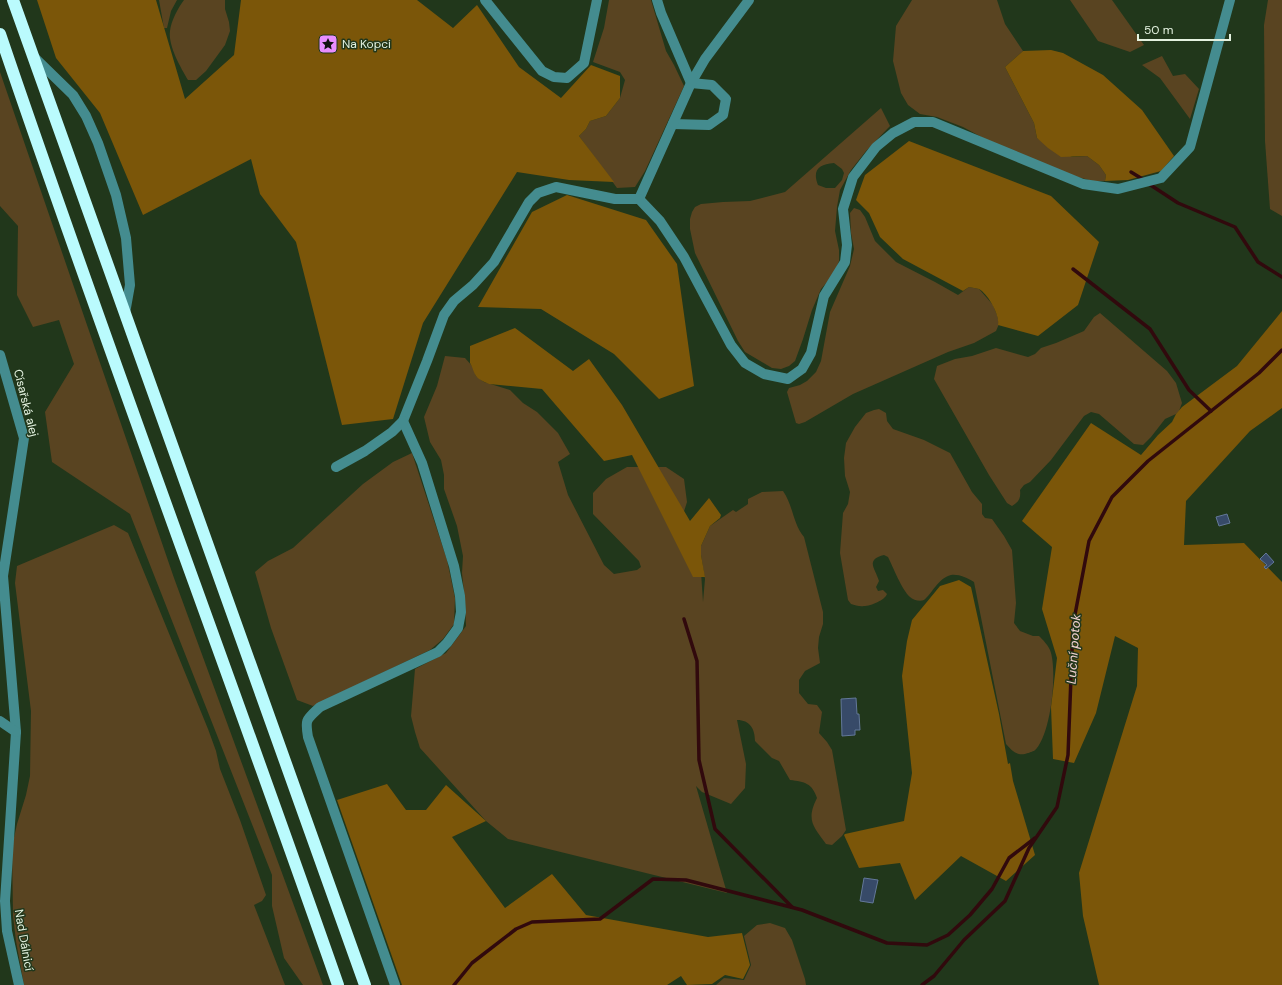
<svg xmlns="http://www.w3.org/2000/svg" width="1282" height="985" viewBox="0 0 1282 985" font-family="'DM Sans',sans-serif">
	<rect width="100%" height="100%" fill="#21371b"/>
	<!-- green -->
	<g fill="#594421" fill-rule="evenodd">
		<path d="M159,0H177L171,11L167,28H164Z"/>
		<path d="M184,0H225V9L229,22L230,31L225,45L206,71L196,80H188C181,68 168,46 170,31C171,21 178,8 184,0Z"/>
		<path d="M609,0H651L666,51L674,65L684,86L645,171L635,187L617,188L579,136L586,129L590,121L606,116L620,98L625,80L620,72L593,62L604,28Z"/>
		<path d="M912,0H997L1005,24L1023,51L1005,67L1034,123L1037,138L1072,157L1087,156L1099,165L1106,175L1105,181H1093L1062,173L987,140L963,127L937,117L920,114L908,105L901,93L893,61L896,26Z"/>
		<path d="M1070,0H1112L1144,45L1130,52L1098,41Z"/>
		<path d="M1268,0H1282V216L1270,209L1265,141L1264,25Z"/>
		<path d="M1162,56L1173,76L1185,74L1199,89L1190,119L1160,78L1142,65Z"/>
		<path d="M0,72L174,578L323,985H303L284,958L272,906V875L130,514L52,462L45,412L74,364L59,320L33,327L17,295L18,226L0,206Z"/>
		<path d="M881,108L890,126L866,151L851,170L840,190L837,207L835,231L839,250V261L834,274L821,289L812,310L803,339L795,361L789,366L781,369L772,368L745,352L738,341L695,253L690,229V219L692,212L695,207L701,204L723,202L750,201L785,192ZM834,163L842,169L844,173L842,180L835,188H826L818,185C812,170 819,164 834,163Z"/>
		<path d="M854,208L860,210L865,217L875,241L896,262L935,282L958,295L969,287L979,289L993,305L997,315L999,324L996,331L974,343L948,352L853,394L805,422L799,424L796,423L787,392L789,388L800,385L807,381L816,372L821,361L830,312L850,266L854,249L851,233L850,213Z"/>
		<path d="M1100,313L1167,371L1176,383L1182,403L1179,411L1176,414L1165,419L1151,437L1143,445L1134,444L1099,414L1091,412L1084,416L1051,460L1030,482L1024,485L1020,490C1021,498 1019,502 1012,506L1007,503L989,475L934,379L937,366L955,359L972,356L996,348L1028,357L1035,354L1041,348L1056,343L1084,331L1094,317Z"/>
		<path d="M445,356L465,358L473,367L476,376L484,382L510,390L523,403L537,412L558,433L570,454L558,462L568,495L604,565L614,574L637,570L641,567L639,561L593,514V493L606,479L627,467H666L684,479L687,502L680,524L701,572L703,602L705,579L701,555V546L710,526L733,510L736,512L748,504V499L762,492L783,491C793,505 793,524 804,537L823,612V624L819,637L818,648L820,663L805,671L799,680V693L808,704L817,705L822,712L819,733L827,742L832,750L846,830L842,836L832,845L826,844C813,826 806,820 817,798C812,783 805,782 790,780L779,761L772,758L755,741C755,729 750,720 737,720L746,764L745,788L731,804L702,792L696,786L727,893L508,839L486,821L420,748L415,732L411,716L415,669L446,653L466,626L465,602L462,573L463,556L457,526L444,489V475L441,460L430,442L424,417L437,386Z"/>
		<path d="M879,409L886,413L887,421L893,429L924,440L950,453L972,492L982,504V514L985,518L992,519L1004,536L1012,550L1016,603L1014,623L1020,631L1033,636H1039C1043,640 1048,645 1050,650C1058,670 1051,737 1034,751C1033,751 1029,753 1028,753C1018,757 1012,751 1006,744L974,582C967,578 959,574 951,575C938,578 932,594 924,600C920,602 913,600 910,597C902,590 893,567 888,557L884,555C865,560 875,568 879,581L876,587L878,591L883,590L887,594C885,600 871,606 864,606C860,607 855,605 851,604L848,600L840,553L843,513L848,504L850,492L845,476L844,458L846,443L855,427L866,413L874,410Z"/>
		<path d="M412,453L447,560L455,598L454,624L443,639L430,650L313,706L297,700L271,628L255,572L268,561L293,548L363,484L393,462Z"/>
		<path d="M114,525L128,533L208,729L216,751L220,769L240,820L266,895L262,901L254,905L285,985H24L16,941L13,916L12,847L17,824L26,795L30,776L31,711L15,583L17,566Z"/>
		<path d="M770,923L785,928L792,940L805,979L806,985H716L724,978L744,980L751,965L744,936L757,925Z"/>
	</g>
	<!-- forest -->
	<g fill="#7b5609">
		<path d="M37,0H156L185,99L234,55L241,0H417L453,28L477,5L519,67L561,98L591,65L620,76V98L606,116L590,121L586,129L579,136L614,182L569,180L517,172L423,323L393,419L342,425L296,242L260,194L251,159L143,215L100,113L56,58Z"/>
		<path d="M1051,50L1063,53L1103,75L1142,110L1174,156L1161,171L1128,180L1105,181L1106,175L1099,165L1087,156L1061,157L1048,148L1037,138L1034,123L1005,67L1023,51Z"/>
		<path d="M909,141L1051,196L1099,242L1078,305L1038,336L998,325C1000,315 988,294 979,289C976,288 972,288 969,287L963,291L903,259L880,237L869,213L856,200L865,175Z"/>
		<path d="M567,195L646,220L677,264L694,386L659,399L614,354L541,309L478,307L532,212Z"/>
		<path d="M1282,311V408L1250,431L1186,501L1184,545L1244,543L1282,582V985H1099L1083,916L1079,873L1137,686L1138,648L1115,636L1096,713L1074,763L1053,759L1051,707L1057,658L1042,609L1052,547L1022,521L1091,423L1141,455L1158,435L1172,422L1176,414L1182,407L1237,366Z"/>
		<path d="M515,328L573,371L589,359L622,405L690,521L709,498L721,515L720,518L710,526L701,546V555L705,577H693L632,455L604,461L542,389L489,384C485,382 479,380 476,376C473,372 473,367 470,363V346Z"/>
		<path d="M959,580L971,587L999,714L1008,764L1010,763L1013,781L1035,855L1006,881L961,856L915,900L900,863L859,868L844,835L845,834L904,821L912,773L902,676L907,641L912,620L940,586Z"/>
		<path d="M387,784L406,810H426L446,785L486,821L452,837L505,908L552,874L586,915L708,937L742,933L750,965L743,979L725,975L712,984L687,985L681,976L667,985H402L337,800Z"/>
	</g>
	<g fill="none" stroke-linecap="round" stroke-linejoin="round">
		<!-- stream -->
		<g stroke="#31090d" stroke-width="3.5">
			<path d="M1131,172L1144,180"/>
			<path d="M1149,184L1178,203L1235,227L1258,262L1282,277"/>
			<path d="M1073,269L1150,329L1189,390L1211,411"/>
			<path d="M684,619L697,661L699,760L715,829L792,907"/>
			<path d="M454,985L472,963L516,929L532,922L600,919L653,879L686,880L802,910L887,943L927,945L948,935L970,915L992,889L1009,858L1035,838"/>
			<path d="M922,985L934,976L964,940L1005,901L1029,848L1057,807L1068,755L1073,625L1089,541L1112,497L1148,461L1259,373L1282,350"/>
		</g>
	</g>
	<!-- building -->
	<g fill="#374a68" stroke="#637899">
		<path d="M1227,514L1230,523L1219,526L1216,517Z"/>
		<path d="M1266,553L1274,562L1266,569L1264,567L1267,565L1260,559Z"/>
		<path d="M856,698L857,714H859L860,730H855V735L842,736L841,699Z"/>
		<path d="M864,878L878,880L873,903L860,901Z"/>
	</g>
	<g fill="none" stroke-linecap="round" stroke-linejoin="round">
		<!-- minor -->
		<g stroke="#448c8f" stroke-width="10">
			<path d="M485,0L542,71L554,77L567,78L584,63L597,0"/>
			<path d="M657,0L661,13L691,83"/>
			<path d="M33,56L73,95L86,116L98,143L116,195L126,238L130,285L125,313"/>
			<path d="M673,124L709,125L723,115L726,99L712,85L691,83"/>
			<path d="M639,199L691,83L705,59L749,0"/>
			<path d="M0,355L24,438L3,576L16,732L5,901L7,931L19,985"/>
			<path d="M336,467L365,451L392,432L403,421L427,361L444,315L454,301L473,285L494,262L529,202L538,193L556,187L615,199H639L660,221L684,257L731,345L745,363L764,374L788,379L802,369L811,353L824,296L845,262L847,245L843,209L853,177L876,147L893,133L914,122H933L1083,184L1118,189L1161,178L1190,147L1230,0"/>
			<path d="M0,721L16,732"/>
			<path d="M395,985L308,737C305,719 306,720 320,707L438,652L447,643L458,628L461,612L460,596L454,566L422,463L403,421"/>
		</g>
		<!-- highway -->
		<g stroke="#bafbfd" stroke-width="12">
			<path d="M13,0L365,985"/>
			<path d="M0,34C108,353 227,667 338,985"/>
		</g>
	</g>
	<!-- icons -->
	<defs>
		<g id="sight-square" transform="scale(1)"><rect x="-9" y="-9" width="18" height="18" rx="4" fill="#e88eff" stroke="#21371b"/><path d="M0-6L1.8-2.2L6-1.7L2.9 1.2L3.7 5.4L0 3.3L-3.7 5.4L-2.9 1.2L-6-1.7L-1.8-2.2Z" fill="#111"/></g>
	</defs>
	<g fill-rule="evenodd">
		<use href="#sight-square" x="328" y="44"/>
	</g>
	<g text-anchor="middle" stroke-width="3" stroke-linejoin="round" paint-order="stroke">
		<!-- poi labels -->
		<g font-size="12" fill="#e4f2e0" stroke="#21371b" text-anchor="start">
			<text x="342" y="48">Na Kopci</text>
		</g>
		<!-- street labels -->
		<g font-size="12" fill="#e4f2e0" stroke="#21371b">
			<text transform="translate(26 403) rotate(76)" y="4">Císařská alej</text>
			<text transform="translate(24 940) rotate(80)" y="4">Nad Dálnicí</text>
		</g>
		<!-- water labels -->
		<g font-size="13" font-style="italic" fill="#f4d2d1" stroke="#21371b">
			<text transform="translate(1073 649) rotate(-86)" y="5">Luční potok</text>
		</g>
	</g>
	<!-- scale -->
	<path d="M1138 34v6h92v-6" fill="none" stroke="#e4f2e0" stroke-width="2"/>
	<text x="1144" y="34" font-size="12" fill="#e4f2e0" stroke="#21371b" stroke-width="3" paint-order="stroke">50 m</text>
</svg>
